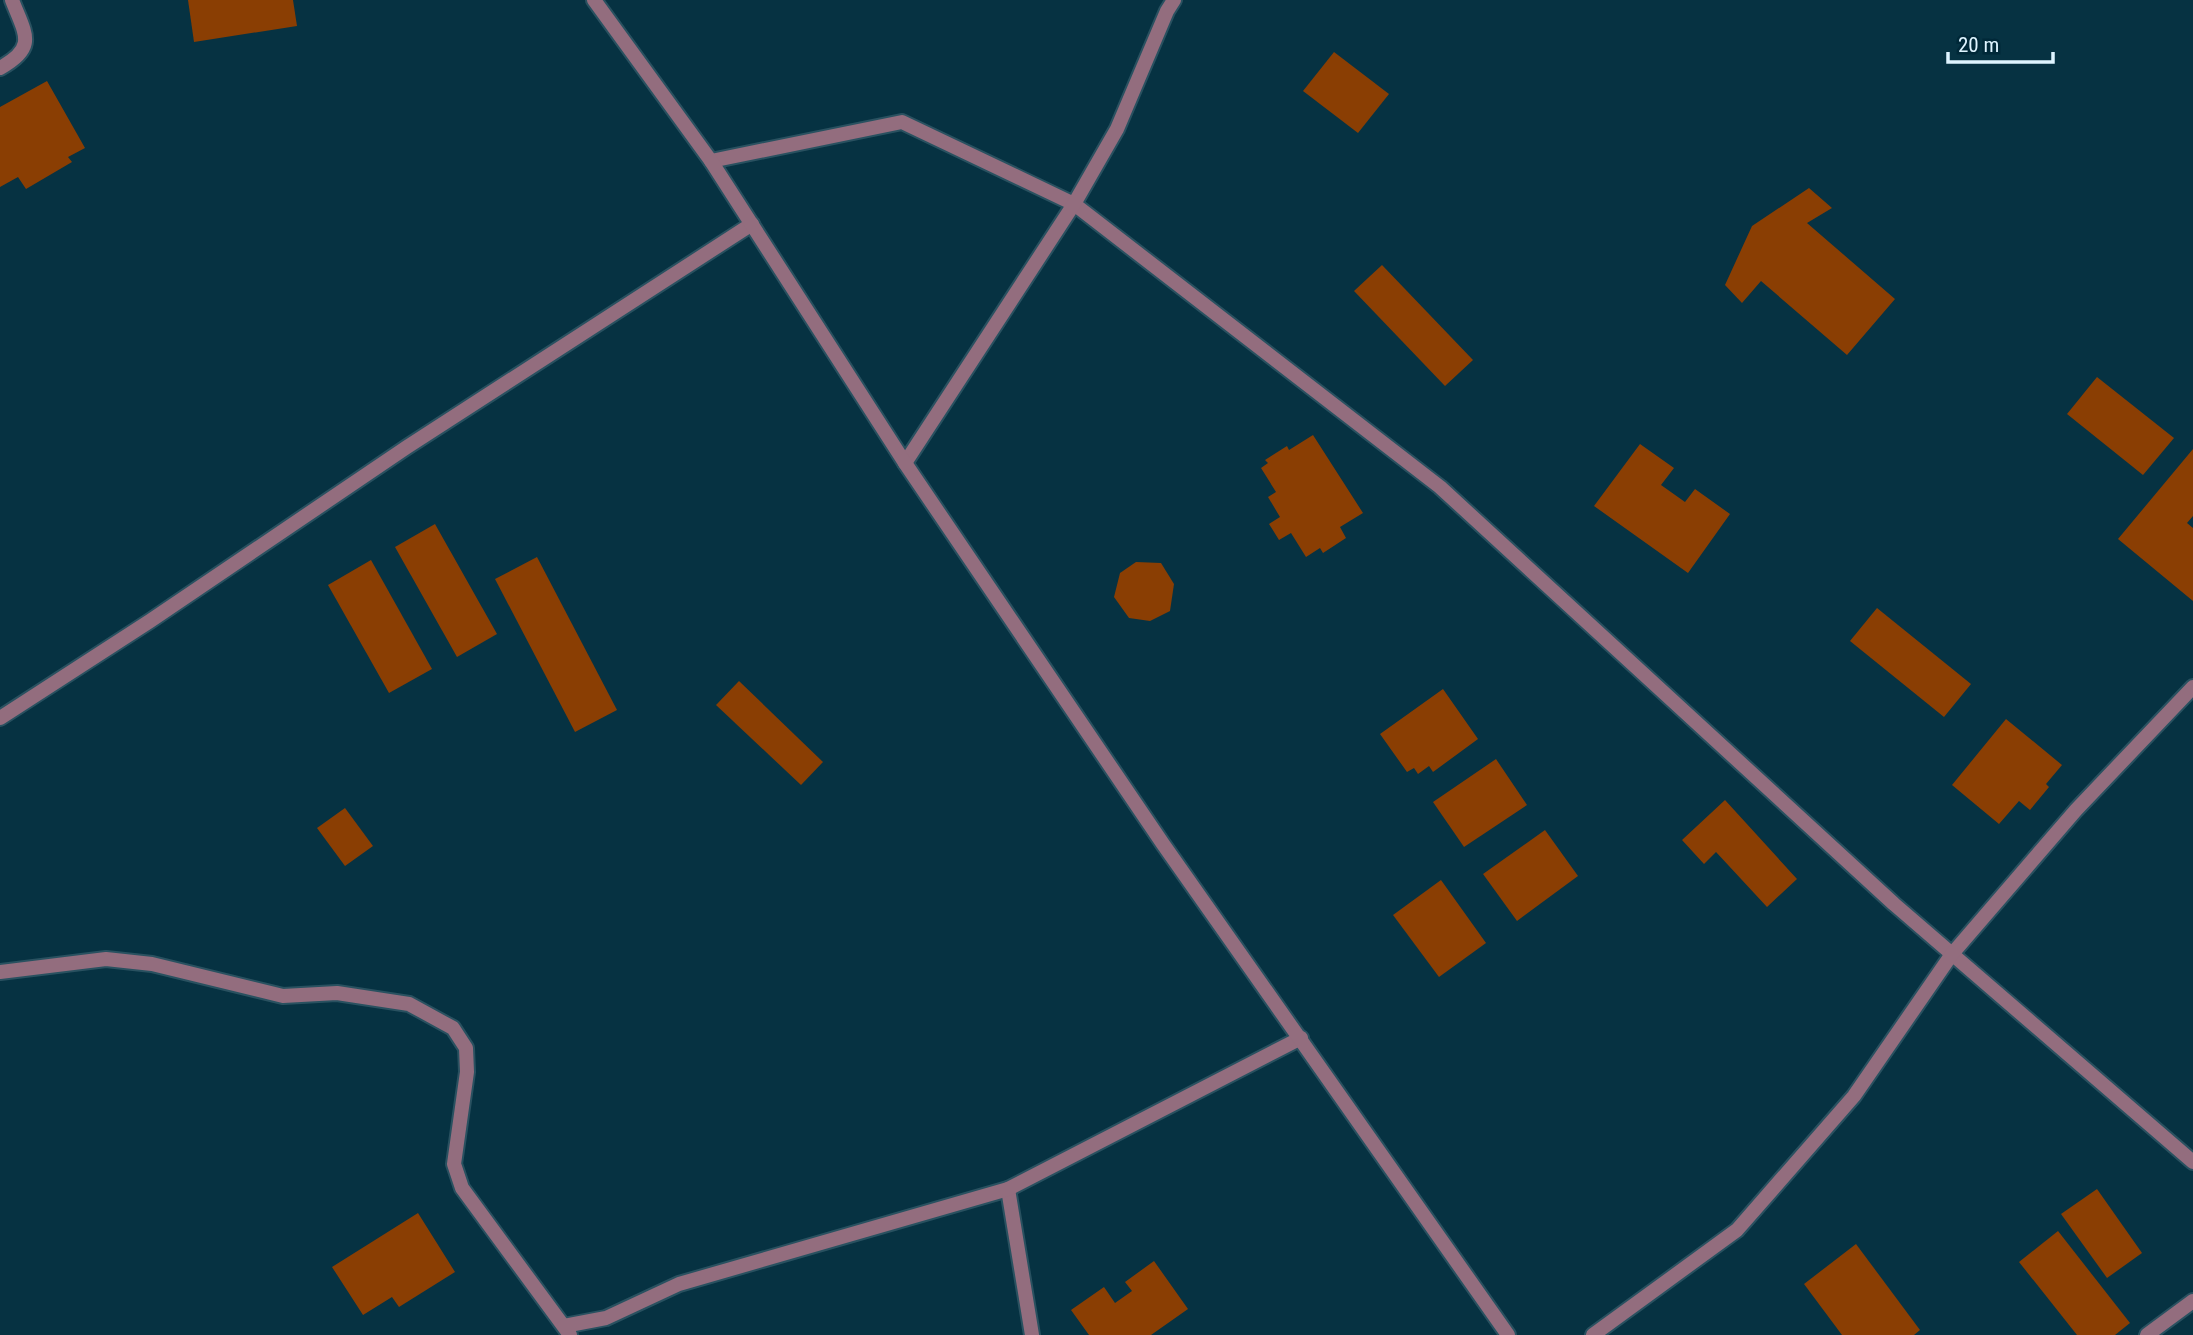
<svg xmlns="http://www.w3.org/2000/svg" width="2193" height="1335" viewBox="0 0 2193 1335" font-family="'Roboto Condensed',sans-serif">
	<rect width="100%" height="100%" fill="#063242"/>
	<!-- building -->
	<g fill="#8a3e03">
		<path d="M188,0H293L297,26L194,42Z"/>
		<path d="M1334,52L1389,94L1358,133L1303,91Z"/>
		<path d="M47,81L85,148L68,157L72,162L26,189L18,177L0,187V107Z"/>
		<path d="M1809,188L1832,208L1807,223L1895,299L1847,355L1761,281L1742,303L1725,285L1752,226Z"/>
		<path d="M1382,265L1473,360L1445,386L1354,291Z"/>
		<path d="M2097,377L2174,438L2143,475L2067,414Z"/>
		<path d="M1313,435L1363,513L1340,527L1346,538L1323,553L1320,548L1306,557L1291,533L1279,540L1269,524L1280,517L1268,497L1276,492L1261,468L1268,463L1265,460L1287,446L1289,450Z"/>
		<path d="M1640,444L1674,468L1661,485L1685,502L1695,489L1730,514L1688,573L1594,506Z"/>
		<path d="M2193,449V516L2187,523L2193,528V601L2118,539Z"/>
		<path d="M435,524L497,634L457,657L395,547Z"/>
		<path d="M537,557L617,710L575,732L495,579Z"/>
		<path d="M371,560L432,669L389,693L328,585Z"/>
		<path d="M1136,562L1161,563L1174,584L1170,611L1150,621L1129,618L1114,597L1120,573Z"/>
		<path d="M1877,608L1971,684L1944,717L1850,641Z"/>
		<path d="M739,681L823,762L801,785L716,705Z"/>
		<path d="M1443,689L1478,739L1433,772L1429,766L1418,774L1414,768L1407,772L1380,734Z"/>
		<path d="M2006,719L2062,765L2046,784L2049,787L2030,810L2019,801L1999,824L1952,785Z"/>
		<path d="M1496,759L1527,805L1464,847L1433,802Z"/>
		<path d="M1725,800L1797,879L1767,907L1716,852L1704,864L1682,840Z"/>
		<path d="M345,808L373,846L345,866L317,828Z"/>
		<path d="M1545,830L1578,876L1517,921L1483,874Z"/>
		<path d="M1441,880L1486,943L1439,977L1393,915Z"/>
		<path d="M2097,1189L2142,1253L2107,1278L2061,1214Z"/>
		<path d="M418,1213L455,1272L399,1307L392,1297L363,1315L332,1267Z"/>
		<path d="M2058,1231L2130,1323L2115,1335H2077L2019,1262Z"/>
		<path d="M1856,1244L1920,1330L1914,1335H1842L1804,1284Z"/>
		<path d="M1154,1261L1188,1309L1151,1335H1089L1071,1310L1104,1287L1115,1303L1132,1291L1125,1282Z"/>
	</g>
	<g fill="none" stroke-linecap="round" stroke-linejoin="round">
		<!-- minor casing -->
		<g stroke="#295160" stroke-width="18">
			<g id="minor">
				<path d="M0,68C38,47 25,34 12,0"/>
				<path d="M711,161L902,122L1074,204L1440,487L1894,904L2193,1162"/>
				<path d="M905,463L1074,204L1117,129L1167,11L1174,0"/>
				<path d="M0,718L150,621L407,447L752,224"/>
				<path d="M0,972L106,959L152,964L283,996L337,993L409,1004L453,1028L466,1048L467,1072L454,1164L462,1188L570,1335"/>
				<path d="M1008,1189L1032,1335"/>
				<path d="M564,1326L606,1318L679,1284L1008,1189L1301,1038"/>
				<path d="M1593,1335L1737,1230L1854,1096L1952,954L2076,810L2193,687"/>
				<path d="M2147,1335L2193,1301"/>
			</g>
		</g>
		<!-- tertiary casing -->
		<g stroke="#295160" stroke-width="18">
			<path id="tertiary" d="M594,0L711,161L905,463L1163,844L1508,1335"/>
		</g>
		<!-- minor -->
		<use href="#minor" stroke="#936d7e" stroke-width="14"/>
		<!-- tertiary -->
		<use href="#tertiary" stroke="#936d7e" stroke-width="14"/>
	</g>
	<!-- scale -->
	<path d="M1948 52v10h105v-10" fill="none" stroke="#def4ff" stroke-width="3.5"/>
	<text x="1958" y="52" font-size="21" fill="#def4ff" stroke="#002838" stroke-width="5" paint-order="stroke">20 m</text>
</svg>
